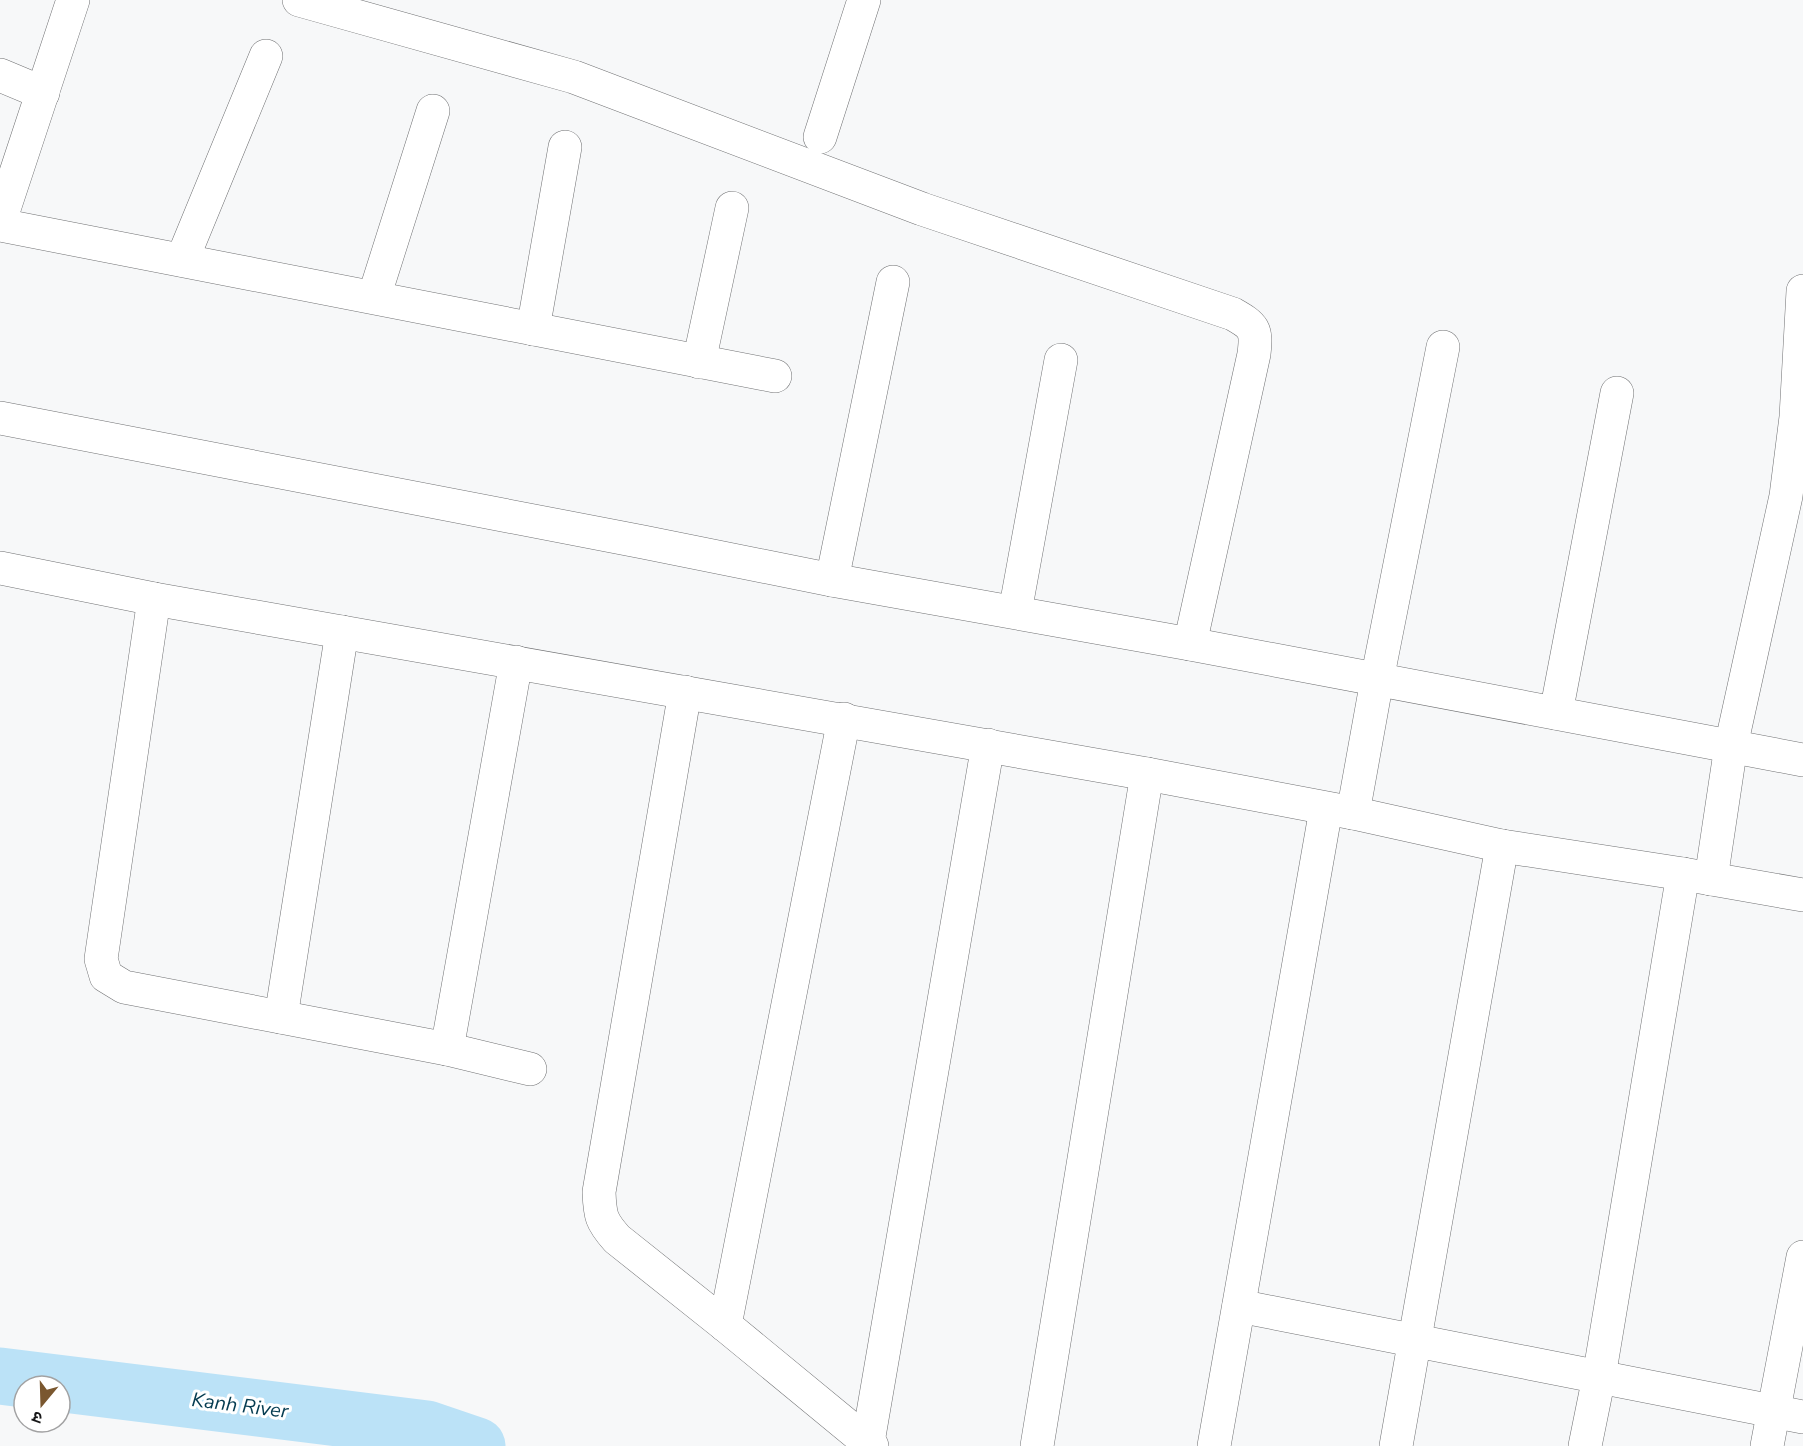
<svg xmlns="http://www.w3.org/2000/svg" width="1803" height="1446" viewBox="0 0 1803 1446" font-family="'Nunito Sans','Noto Sans Devanagari',sans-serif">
	<rect width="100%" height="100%" fill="#f7f8f9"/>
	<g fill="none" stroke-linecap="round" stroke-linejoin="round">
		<!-- river -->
		<path stroke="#bbe2f7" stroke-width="57" d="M0,1376L427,1429L477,1446"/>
		<!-- minor casing -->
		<g stroke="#707173" stroke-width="34">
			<g id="minor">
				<path d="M299,0L574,77L922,209L1233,314C1254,326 1257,329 1254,354L1190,644"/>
				<path d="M0,75L43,93"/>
				<path d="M820,137L864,0"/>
				<path d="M0,221L73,0"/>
				<path d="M0,225L775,376"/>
				<path d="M182,260L266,56"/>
				<path d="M374,297L433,111"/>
				<path d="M533,329L565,147"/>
				<path d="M699,362L732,208"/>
				<path d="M0,418L643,542L832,580L1190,644L1803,760"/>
				<path d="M0,568L154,599L1147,774L1353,813L1502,846L1683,874L1803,895"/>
				<path d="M832,580L893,282"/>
				<path d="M154,599L101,959L106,976L124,987L447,1049L516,662"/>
				<path d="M1015,612L1061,360"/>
				<path d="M685,692L599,1192C600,1216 601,1221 617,1239L725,1325L872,1446"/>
				<path d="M1556,713L1617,393"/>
				<path d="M1353,813L1377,680L1443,347"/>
				<path d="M1711,879L1731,746L1786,496L1796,417L1803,291"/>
				<path d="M281,1017L342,632"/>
				<path d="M447,1049L530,1069"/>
				<path d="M1239,1306L1803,1417"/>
				<path d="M725,1325L844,719"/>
				<path d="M868,1442L988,745"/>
				<path d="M1037,1446L1147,774"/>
				<path d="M1214,1446L1326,809"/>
				<path d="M1396,1446L1502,846"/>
				<path d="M1585,1446L1599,1377L1683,874"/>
				<path d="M1767,1446L1803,1257"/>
			</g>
		</g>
		<!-- minor -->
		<use href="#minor" stroke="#fff" stroke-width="33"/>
	</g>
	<g text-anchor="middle" stroke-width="6" stroke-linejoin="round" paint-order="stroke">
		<!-- water labels -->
		<g font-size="20" font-style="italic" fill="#043b50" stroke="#fff">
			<text transform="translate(240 1405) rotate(7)" y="7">Kanh River</text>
		</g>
	</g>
	<!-- north arrow -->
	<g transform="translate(42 1404) rotate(199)"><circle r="28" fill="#ffffff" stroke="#a2a2a3" stroke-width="1.5"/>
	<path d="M0-4.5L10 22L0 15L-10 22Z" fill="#7a572f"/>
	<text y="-9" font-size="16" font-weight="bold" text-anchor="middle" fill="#171718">उ</text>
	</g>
</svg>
